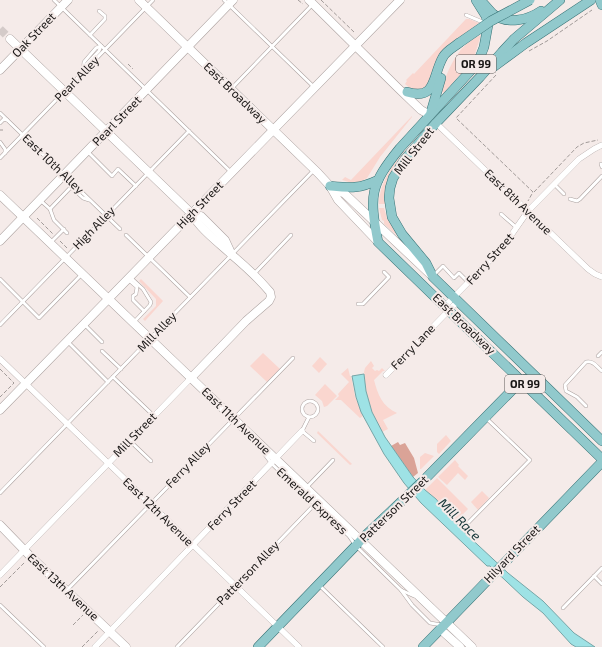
<svg xmlns="http://www.w3.org/2000/svg" width="602" height="647" viewBox="0 0 602 647" font-family="'Exo 2',sans-serif">
	<rect width="100%" height="100%" fill="#f5ebe9"/>
	<!-- green -->
	<g fill="#fad6cf">
		<path d="M466,19H469L479,23L452,43L432,80L422,91L411,89L405,84L407,81L406,80L413,73L414,74Z"/>
		<path d="M481,35L475,54L476,55L470,63L444,93L441,91C448,69 458,44 481,35Z"/>
		<path d="M412,116V117L380,157L367,178L358,183H352L342,180L345,177L351,180Z"/>
		<path d="M426,128L406,154L386,204H379C380,173 406,150 426,128Z"/>
		<path d="M379,208H384L388,221H391L401,239L384,224V221L382,220Z"/>
		<path d="M141,279L163,301L145,321L143,319L156,306V299L139,281Z"/>
		<path d="M263,353L280,369L267,382L250,366Z"/>
		<path d="M320,357L327,364L319,373L312,366Z"/>
		<path d="M371,361L374,366L372,368L375,371L377,370L379,371L382,368L385,371H383L374,380C378,395 382,406 397,413L383,420L388,429L382,432L372,412L366,391L364,372L365,368Z"/>
		<path d="M348,368L350,376H351L355,396L363,416L360,418L341,400H335L339,396L338,394L349,382L341,374Z"/>
		<path d="M325,384L337,396L327,406L324,407L322,401L315,395Z"/>
		<path d="M318,431L352,464L350,465L317,433Z"/>
		<path d="M446,435L451,441L439,454L437,452V444Z"/>
		<path d="M425,453L434,456L421,469H420V457Z"/>
		<path d="M455,460L459,465L458,466L468,476L465,480L458,473L447,485L438,477Z"/>
		<path d="M437,478L468,509L456,521L436,499L425,490Z"/>
		<path d="M482,491L489,498L478,510L471,502Z"/>
	</g>
	<!-- forest -->
	<path fill="#daa397" d="M398,442L400,445L405,443L414,458L418,473L413,477L391,446Z"/>
	<!-- water -->
	<path fill="#9ee2e5" stroke="#76a5a7" d="M364,374L366,391L372,412L385,437L413,477L425,490L436,499L464,532L508,573L543,601L574,633L595,647H576L571,644L543,613L523,597L490,566H487L421,503L404,483L384,454L361,412L356,397L352,376Z"/>
	<g fill="none" stroke-linecap="round" stroke-linejoin="round">
		<!-- secondary-tunnel -->
		<path stroke="#d4cbc9" stroke-width="8" stroke-dasharray="8 4" stroke-linecap="butt" d="M0,29L10,39"/>
		<!-- lane casing -->
		<g stroke="#aca2a0" stroke-width="4">
			<g id="lane">
				<path d="M54,0L231,172"/>
				<path d="M224,0L314,87"/>
				<path d="M466,15L485,23"/>
				<path d="M90,35L105,19V16L99,11"/>
				<path d="M84,67L99,51L101,46"/>
				<path d="M83,72L84,62L96,48L101,46"/>
				<path d="M232,88L313,4"/>
				<path d="M0,113L120,229"/>
				<path d="M0,123L4,119L7,120"/>
				<path d="M0,142L5,149V153"/>
				<path d="M88,152L112,176L118,169L136,186"/>
				<path d="M0,158L153,0"/>
				<path d="M601,164L602,167"/>
				<path d="M554,184L564,194"/>
				<path d="M570,199L577,201L580,199L602,176"/>
				<path d="M41,201L50,209L54,220L67,233"/>
				<path d="M50,209L71,187L83,198L89,200"/>
				<path d="M501,214L517,228"/>
				<path d="M126,235L190,297"/>
				<path d="M50,243L64,229"/>
				<path d="M254,274L291,235"/>
				<path d="M433,276L443,266L454,278L459,273L468,282"/>
				<path d="M131,278L143,289L151,302L150,305L134,322"/>
				<path d="M0,279L39,318L82,274"/>
				<path d="M129,280L137,287L136,294L133,296V300L144,311"/>
				<path d="M358,304H363L389,277L384,272"/>
				<path d="M0,325L189,131"/>
				<path d="M85,325L102,342"/>
				<path d="M68,342L108,382"/>
				<path d="M102,351L121,369"/>
				<path d="M598,356L602,352"/>
				<path d="M113,377L154,416"/>
				<circle cx="310" cy="409" r="8"/>
				<path d="M586,406L577,397L566,391L565,385L586,362C593,360 597,367 602,371"/>
				<path d="M309,417L302,431L314,441"/>
				<path d="M130,441L151,461"/>
				<path d="M263,452L272,464L299,490L349,536L356,546L401,590L412,605L430,623L442,625"/>
				<path d="M306,488L333,460"/>
				<path d="M0,493L314,170"/>
				<path d="M465,526L530,460L487,419"/>
				<path d="M594,576L602,584"/>
				<path d="M320,586L383,647"/>
				<path d="M67,590L293,358"/>
				<path d="M401,590L414,596"/>
				<path d="M0,605L44,647"/>
				<path d="M563,608L602,568"/>
				<path d="M177,647L316,503"/>
			</g>
		</g>
		<!-- street casing -->
		<g stroke="#aca2a0" stroke-width="6">
			<g id="street">
				<path d="M436,123L588,269L595,274L602,277"/>
				<path d="M445,306L503,247L528,211L579,159L594,149L602,145"/>
				<path d="M0,359L299,647"/>
				<path d="M386,375L458,301"/>
				<path d="M0,575L191,378"/>
				<path d="M95,647L302,431"/>
			</g>
		</g>
		<!-- secondary casing -->
		<g stroke="#aca2a0" stroke-width="9">
			<g id="secondary">
				<path d="M139,0L318,173L330,186L338,200L378,242"/>
				<path d="M309,0L398,88L421,110L430,115"/>
				<path d="M10,39L191,213C201,230 218,242 232,255C245,266 259,279 270,292L271,297L269,301L246,321L191,378"/>
				<path d="M0,70L68,0"/>
				<path d="M331,187L345,194L431,275"/>
				<path d="M0,195L472,647"/>
				<path d="M191,213L201,216L225,240L231,253"/>
				<path d="M0,241L233,0"/>
				<path d="M0,410L400,0"/>
				<path d="M0,525L30,556L126,647"/>
				<path d="M440,629L460,647"/>
			</g>
		</g>
		<!-- primary casing -->
		<g stroke="#387376" stroke-width="10">
			<g id="primary">
				<path d="M476,0L486,16L488,25L484,47L480,57L475,66L400,148C370,185 369,195 378,242L602,459"/>
				<path d="M560,0L514,39L502,52L480,77L436,123L405,159L393,178L390,188L389,198L392,217L402,234L426,263L433,277L602,441"/>
				<path d="M600,0L602,5"/>
				<path d="M482,2C486,6 489,10 493,14C507,25 528,20 541,11"/>
				<path d="M492,68L526,43L591,0"/>
				<path d="M407,92C437,101 432,76 443,57C446,51 454,47 459,43"/>
				<path d="M431,112L441,78"/>
				<path d="M330,186C351,188 359,189 378,180"/>
				<path d="M258,647L366,535L424,480L521,381L525,379"/>
				<path d="M423,647L602,462"/>
			</g>
		</g>
		<!-- path -->
		<g stroke="#a19a98" stroke-width="1" stroke-dasharray="4 2" stroke-linecap="butt">
			<path d="M298,0L303,4"/>
			<path d="M321,0L355,33"/>
			<path d="M529,51L547,41L592,10"/>
			<path d="M128,64L133,69"/>
			<path d="M496,75L456,118L533,192L528,201"/>
			<path d="M0,130H3"/>
			<path d="M534,192L577,147L584,143L598,140"/>
			<path d="M37,218L53,234"/>
			<path d="M60,241L67,248"/>
			<path d="M0,369L14,383L0,397"/>
			<path d="M0,587L25,562"/>
			<path d="M73,625L83,615"/>
			<path d="M82,647L98,631"/>
		</g>
		<!-- lane -->
		<use href="#lane" stroke="#fff" stroke-width="3"/>
		<!-- street -->
		<use href="#street" stroke="#fff" stroke-width="5.5"/>
		<!-- secondary -->
		<use href="#secondary" stroke="#fff" stroke-width="8"/>
		<!-- primary -->
		<use href="#primary" stroke="#91c9cc" stroke-width="9"/>
		<!-- primary-bridge casing -->
		<g stroke="#387376" stroke-width="10" stroke-linecap="butt">
			<path id="primary-bridge" d="M459,43L491,21L530,0"/>
		</g>
		<!-- primary-bridge -->
		<use href="#primary-bridge" stroke="#91c9cc" stroke-width="9"/>
	</g>
	<g text-anchor="middle" stroke-width="4" stroke-linejoin="round" paint-order="stroke">
		<!-- shield labels -->
		<g fill="#f5ebe9" stroke="#5b5655" stroke-width="1">
			<rect x="456" y="55" width="40" height="18" rx="3"/>
			<rect x="505" y="375" width="40" height="18" rx="3"/>
		</g>
		<g font-size="11" font-weight="bold" fill="#191615">
			<text x="476" y="68">OR 99</text>
			<text x="525" y="388">OR 99</text>
		</g>
		<!-- street labels -->
		<g font-size="12" fill="#191615" stroke="#f5ebe9">
			<text transform="translate(34 35) rotate(-46)" y="4">Oak Street</text>
			<text transform="translate(77 79) rotate(-46)" y="4">Pearl Alley</text>
			<text transform="translate(235 93) rotate(44)" y="4">East Broadway</text>
			<text transform="translate(117 121) rotate(-46)" y="4">Pearl Street</text>
			<text transform="translate(414 151) rotate(-52)" y="4">Mill Street</text>
			<text transform="translate(53 164) rotate(44)" y="4">East 10th Alley</text>
			<text transform="translate(518 202) rotate(44)" y="4">East 8th Avenue</text>
			<text transform="translate(200 205) rotate(-46)" y="4">High Street</text>
			<text transform="translate(94 228) rotate(-46)" y="4">High Alley</text>
			<text transform="translate(490 259) rotate(-48)" y="4">Ferry Street</text>
			<text transform="translate(464 324) rotate(44)" y="4">East Broadway</text>
			<text transform="translate(157 332) rotate(-46)" y="4">Mill Alley</text>
			<text transform="translate(413 347) rotate(-46)" y="4">Ferry Lane</text>
			<text transform="translate(236 421) rotate(44)" y="4">East 11th Avenue</text>
			<text transform="translate(135 435) rotate(-46)" y="4">Mill Street</text>
			<text transform="translate(188 465) rotate(-46)" y="4">Ferry Alley</text>
			<text transform="translate(312 501) rotate(43)" y="4">Emerald Express</text>
			<text transform="translate(232 505) rotate(-46)" y="4">Ferry Street</text>
			<text transform="translate(394 509) rotate(-44)" y="4">Patterson Street</text>
			<text transform="translate(158 512) rotate(44)" y="4">East 12th Avenue</text>
			<text transform="translate(512 554) rotate(-46)" y="4">Hilyard Street</text>
			<text transform="translate(248 573) rotate(-46)" y="4">Patterson Alley</text>
			<text transform="translate(63 587) rotate(43)" y="4">East 13th Avenue</text>
		</g>
		<!-- water labels -->
		<g font-size="13" font-style="italic" fill="#123436" stroke="#f5ebe9">
			<text transform="translate(460 519) rotate(45)" y="5">Mill Race</text>
		</g>
	</g>
</svg>
